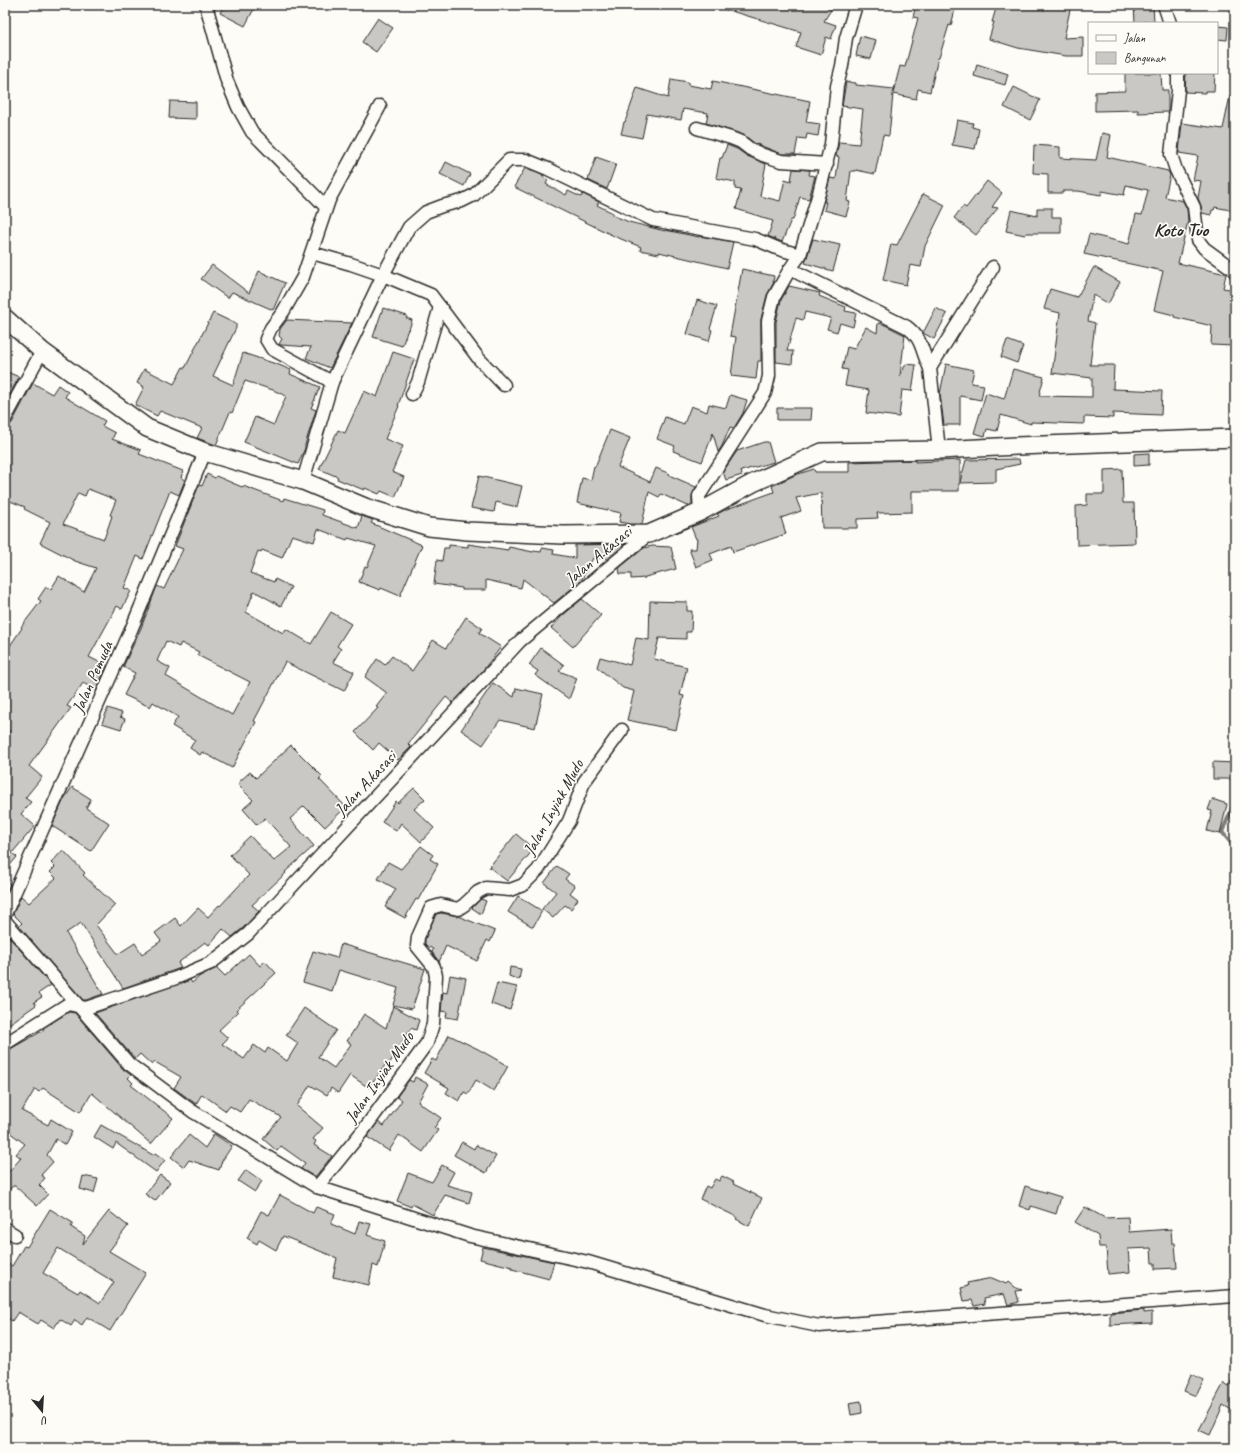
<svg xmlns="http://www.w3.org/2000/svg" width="1240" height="1453" viewBox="0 0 1240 1453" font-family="Caveat,sans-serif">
	<rect width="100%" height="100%" fill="#fdfcf7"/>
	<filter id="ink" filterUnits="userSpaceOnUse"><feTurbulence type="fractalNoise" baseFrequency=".025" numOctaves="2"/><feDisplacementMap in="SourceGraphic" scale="8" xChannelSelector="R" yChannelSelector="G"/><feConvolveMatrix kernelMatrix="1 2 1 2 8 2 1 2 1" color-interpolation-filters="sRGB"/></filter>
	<g filter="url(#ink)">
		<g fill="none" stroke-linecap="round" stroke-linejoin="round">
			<!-- stream -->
			<g stroke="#7e7d7b" stroke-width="4">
				<path d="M1235,802L1222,832L1235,848"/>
				<path d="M1235,858L1233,879L1235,885"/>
			</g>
		</g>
		<!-- building -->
		<g fill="#c9c8c4" stroke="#2b2b2b" fill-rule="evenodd">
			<path d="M224,5H256L245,26L220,13Z"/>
			<path d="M722,5H834L824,21L836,25L831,39L826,37L821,55L796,47L801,32L721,8Z"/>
			<path d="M916,5H956L951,26L949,25L939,58H938L930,92L918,89L916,99L893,94L889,136L883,135L875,174L856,170V171H851L847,201L850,202L846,216L824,210L826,202H824L830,178L836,179L839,157L836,156L839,142L859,144L863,109L842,106L846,82L856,83V85L894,89L893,93L900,66L905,67L918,18L913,17Z"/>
			<path d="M997,5H1026L1044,10L1045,5H1071L1064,38L1083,37V56H1066L1018,48L989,39L994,22H992Z"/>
			<path d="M1134,5H1153L1154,21L1135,23Z"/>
			<path d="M378,18L393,28L376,52L362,42Z"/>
			<path d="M1218,26L1228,27L1227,40L1217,39Z"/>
			<path d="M860,36L876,40L871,59L856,56Z"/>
			<path d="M977,64L1008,74L1005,85L974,76Z"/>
			<path d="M1125,73H1161L1162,90H1168V112L1138,113V110L1095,111V92L1125,91Z"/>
			<path d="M1186,73H1215L1214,91H1205V93L1185,92Z"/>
			<path d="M671,79L688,82V85L711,89L713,81L810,101L806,122L820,124L818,136L807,134L806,139L798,138L795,154H782L754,143L744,135L706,123L708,113L683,109L681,120L647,114L642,138L621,134L624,122H625L637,88L668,98Z"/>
			<path d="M1014,87L1040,100L1030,120L1004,107Z"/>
			<path d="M1230,96H1235V123L1232,134L1235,135V211L1215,207L1214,210H1212L1211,215L1202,213L1201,206L1198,198L1201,181L1193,180L1198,156L1179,153L1182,123L1223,129Z"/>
			<path d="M170,101L196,102V119L169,118Z"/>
			<path d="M957,120L973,123L972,127L979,129L975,149L952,145Z"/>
			<path d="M1102,133L1111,135L1107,157L1168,171L1170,175L1165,197L1183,201L1187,209L1188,221L1178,263L1226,274L1223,288L1235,290V346L1211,345L1212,326L1174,317V315L1154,310L1163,271L1084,254L1089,234L1129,244L1136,214L1142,215L1148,190L1126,185L1124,195L1102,191L1101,195L1078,191H1063V193H1048V174L1033,173L1034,145L1060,147V158L1096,160Z"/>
			<path d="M727,145L737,149L747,156L766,164L760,196L780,201L785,179L791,181L793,169L810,170L809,175L815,176L809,199L800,197L793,220H791L782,242L768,236L773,221L762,218V217L736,209L741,190L735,189V182L716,178L720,158H722Z"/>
			<path d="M596,157L616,164L607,189L588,180Z"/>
			<path d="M446,162L470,174L464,186L440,174Z"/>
			<path d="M525,168L544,176L543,177L548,180L546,184L566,195L568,191L581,197L583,194L599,202L597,205L613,213L612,215L629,222L665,231V230L699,237V236L733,242L727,268L659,252V254L640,250L641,247L616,237L514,187Z"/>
			<path d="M987,181L1002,193L992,207L998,208L976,235L954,218L963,206L966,208Z"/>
			<path d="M923,194L945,205L925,246L921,267L910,265L906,285L883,280L891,244L897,245Z"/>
			<path d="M1037,208H1052V217H1061V233H1026L1025,235L1006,231L1011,210L1037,216Z"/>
			<path d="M813,239L840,245L833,271L805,263Z"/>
			<path d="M212,265L249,293L259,271L285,283L273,310L232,292L228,298L201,279Z"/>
			<path d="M1094,267L1120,282L1108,304L1093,295L1088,321L1095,323L1090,365H1114L1113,389L1162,391L1161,415L1113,413V418L1084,417V424L1031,422V424L1001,415L997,431L987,429L985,436L974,433L986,393L1004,399L1013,369L1044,377L1039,396L1092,397V378L1052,373L1060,313L1044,309L1050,289L1077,297Z"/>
			<path d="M742,269L774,276L773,282H774L767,295L761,319V361H758L756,379L731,376L736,337L730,336Z"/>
			<path d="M789,286L820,293L819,296L846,307L845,311L856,313L853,327L840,323L837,332L827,329L831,318L805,312L803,320L796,318L787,351H793L792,364L776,362V322L781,300Z"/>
			<path d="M697,300L717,306L710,329L712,330L709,341L687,334Z"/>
			<path d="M383,308L407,316L406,318L412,320L409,330L408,329L402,346L373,337Z"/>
			<path d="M936,308L947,314L934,339L923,333Z"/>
			<path d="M213,313L236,324V328L213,376L233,385L243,353L279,365L291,370L290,374L320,387L311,408L316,410L305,445V448L298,464L244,442L255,417L274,425L286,396L273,390L245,381L232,413L230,412L216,445L197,438L202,428L160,411L157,416L135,405L144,387L137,383L144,369L174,384L183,367L185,368Z"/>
			<path d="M287,320L352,323L330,368L306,358L311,347L281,345L279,344L282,339L279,336L280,329Z"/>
			<path d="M878,323L883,324L905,335L900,376L906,364L916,365L912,391L902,390L899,417L866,413L869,390L845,386L848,370L842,369L847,347L854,349L866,327L877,333Z"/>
			<path d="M1007,340L1023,346L1017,363L1001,357Z"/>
			<path d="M393,352L414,359L398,406H399L385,439L403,446L392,472L404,477L395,497L381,491L379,494L365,488L364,490L337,479L338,477L319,469L338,430L345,433L364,391L377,397Z"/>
			<path d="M946,364L974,370L971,383L984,385L981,400L960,396V425H944L940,394Z"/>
			<path d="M5,371L19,377L5,403Z"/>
			<path d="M33,383L52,394L58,385L68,392L65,397L105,421L102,426L115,433L112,439L141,450L139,454L183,471L181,478L185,480L179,495L170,491L143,559L137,556L124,588L131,591L122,609L117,606L89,657L107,666L96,690L83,683L67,706L71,708L29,766L42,777L25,798L31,802L21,814L35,826L12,853L17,857L5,871V738L10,731L5,727V653L22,628L21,627L41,601L38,599L46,587L51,589L59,576L84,592L96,568L75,561L40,543L50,522L24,509L25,507L5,499V429L7,426L12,423ZM88,489L116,500L110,515L112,516L104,539L63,524L78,493L85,496Z"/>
			<path d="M730,395L747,400L743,413L734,428L730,427L722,446L718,452L713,433L702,462L673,451L675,446L657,439L665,417L684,424L691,406L707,412L709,404L726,408Z"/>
			<path d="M777,408H812L811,420H777Z"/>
			<path d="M610,430L630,438L618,467L650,482L656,468L670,474L669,475L696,487L692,496V505L688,506L661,494L659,497L649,492L642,524H630L619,522L621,513L577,503L582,478L591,480L594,466L595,467Z"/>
			<path d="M764,442H768L774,462L741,471L742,475L726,480L723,472L737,451Z"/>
			<path d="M1149,453V465L1134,466V454Z"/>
			<path d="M1019,459L1020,464L996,469V482L959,483V491H912V512L877,513L878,518L857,519V528H822L821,493L796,498L801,511L781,518L786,534L733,552L731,546L710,554L713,560L696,567L689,549H696L697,539H696L691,527L719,516L717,514L727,509L774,492L772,486L795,475L814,469L815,472H849V462L915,460V462L960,460V482L966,460Z"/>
			<path d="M1122,469L1123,503H1134L1135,543L1077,545L1076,506L1087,505V494H1104V470Z"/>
			<path d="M207,474L215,478L216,476L242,487L243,486L283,501L284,498L323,510L322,515L358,528L362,516L373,520L371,523L422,545L400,596L381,588L380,590L359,582L365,566L367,567L376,546L348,538L347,540L318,529L314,542L292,535L282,558L262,550L261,552L258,551L250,573L274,582L275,579L291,587L281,606L254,591L246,612L283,633L286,629L311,644L331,612L351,624L337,646L341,649L333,662L354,672L344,691L285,662L254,721L256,722L232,768L202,752L200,755L190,748L195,740L172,726L178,717L153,702L150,707L124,695L135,673L123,667L141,628L157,586L164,589L183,549L175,546L199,485L202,486ZM166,641L179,647L181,643L199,652L197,655L250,682L232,715L166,676L170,668L157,661Z"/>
			<path d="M479,476L522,486L517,507L496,502L494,512L471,508Z"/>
			<path d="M468,544L508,550L509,547L533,552L534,551L541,552L542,548L554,550L553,554L575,558V545L625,544L608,559L593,558L581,581L554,603L523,579L521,588L486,580V590H462V588L434,584L437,560L442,561L444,548H449V545L468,547Z"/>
			<path d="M652,546L671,547L676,569L645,577V578L631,579V574H620L619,568L644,548Z"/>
			<path d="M582,599L601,615L573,647L551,628L562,616Z"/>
			<path d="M650,601L687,602V611H692L691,632H686V639L659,638L654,659L687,667L680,695L684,696L676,730L627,720L634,691L623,688L597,667L600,657L630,665L636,638L649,640Z"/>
			<path d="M466,617L482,628L479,633L501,647L480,674L453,703L446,697L408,744L411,747L398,760L379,743L373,750L355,732L378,708L376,707L387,693L365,677L377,659L385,665L392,656L412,671L433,640L446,648Z"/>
			<path d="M541,648L564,665L559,671L577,678L569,699L535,675L538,671L529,665Z"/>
			<path d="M493,683L514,697L516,688L543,694L535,728L500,720L483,745L461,730Z"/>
			<path d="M108,708L122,713L120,717L125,719L121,729L102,723Z"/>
			<path d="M291,745L322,776L319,779L346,807L325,827L304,806L290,819L314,846L285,872L286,873L252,905L259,911L243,928L232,937L223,929L209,945L205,942L178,963L181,968L123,988L81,923L66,933L103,994L86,1000H83L19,926L22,923L13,914L21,896L29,903L56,878L50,872L55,867L51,863L63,850L85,873L83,875L115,905L96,925L118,954L135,943L142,954L161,941L155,933L175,918L181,926L198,908L208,917L219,905L220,906L249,875L230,855L250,836L274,861L291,847L265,818L257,825L243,809L253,800L239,786V782L250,772L256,778Z"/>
			<path d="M1213,762L1235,763L1234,779H1213Z"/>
			<path d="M72,787L91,799L86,808L109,823L91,851L52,826L64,799Z"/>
			<path d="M414,788L425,799L414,809L434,828L421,842L401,823L396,831L382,822L396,801L398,803Z"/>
			<path d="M1212,799L1227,804L1220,834L1207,831L1212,811L1208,810Z"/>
			<path d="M516,834L534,849L507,881L489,867Z"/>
			<path d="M421,846L433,855L430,859L438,864L418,900L416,899L405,918L385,907L396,889L378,879L388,862L401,869Z"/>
			<path d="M557,866L569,874L565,879L575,886L570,893L578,899L571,909L565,905L553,918L542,909L556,892L544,883Z"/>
			<path d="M5,879L10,884L5,895Z"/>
			<path d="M518,896L542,911L533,927L508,912Z"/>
			<path d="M481,899L486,901L481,914L472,908Z"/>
			<path d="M441,913L458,916L495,931L490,942L487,940L477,961L446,946L439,962L432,952L433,949L427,946L425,944V939L436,914Z"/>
			<path d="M8,936L51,985L39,993L42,997L34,1002L36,1005L5,1027V940Z"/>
			<path d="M341,944L425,969L412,1009L393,1005L398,988L339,970L332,991L303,982L313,951L337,958Z"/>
			<path d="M249,954L260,966L265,961L276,973L236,1010L238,1012L219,1030L228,1038L222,1044L244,1059L254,1045L265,1053L268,1048L287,1061L298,1043L286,1035L304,1008L336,1030L318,1057L334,1068L351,1044L347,1041L364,1014L386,1028L393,1006L419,1020L416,1030L411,1028L388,1066L386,1064L369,1088L350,1075L338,1093L331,1088L327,1095L310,1085L297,1106L323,1128L313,1139L316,1141L314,1145L332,1156L315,1177L301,1169L305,1163L281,1146L277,1151L263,1139L281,1117L249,1099L240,1112L230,1106L226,1111L202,1094L196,1104L174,1088L181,1077L155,1062L152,1065L140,1054L135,1059L95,1013L190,980L192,983L200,976L217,968L225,976Z"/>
			<path d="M510,967L521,969L519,980L509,976Z"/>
			<path d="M450,975L466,978L458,1019L446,1017L447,1012L441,1011L443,992L447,993Z"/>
			<path d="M497,983L517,987L510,1010L491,1004Z"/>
			<path d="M69,1012L75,1013L123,1069L131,1075L128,1078L133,1083L131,1085L173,1118L151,1144L92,1093L80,1112L43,1088L39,1092L35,1089L22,1111L48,1125L51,1119L72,1132L65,1145L56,1139L47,1155L53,1162L41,1175L45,1178L39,1185L48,1194L37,1206L15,1186H13L5,1194V1176L21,1158L16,1154L25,1144L5,1129V1052L44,1030L43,1028Z"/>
			<path d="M449,1035L478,1049L508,1066L494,1091L476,1080L468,1094L464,1092L459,1101L446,1093L449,1088L424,1073L432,1059L436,1061Z"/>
			<path d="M415,1077L428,1084L418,1102L441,1118L434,1128L438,1130L423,1152L399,1135L389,1151L367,1137L378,1122L384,1126L402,1100L397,1097L398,1095L409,1080L413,1082Z"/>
			<path d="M101,1125L153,1155L155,1153L165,1160L156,1172L116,1143L113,1149L94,1137Z"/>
			<path d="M214,1134L232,1146L222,1161L219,1170L189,1160L184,1167L171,1157L189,1135L205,1148Z"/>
			<path d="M462,1142L474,1149L476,1145L496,1156L486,1173L454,1155Z"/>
			<path d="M442,1165L454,1172L447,1185L472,1192L469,1203L445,1195L433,1215L412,1204L411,1207L397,1201L408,1173L432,1182Z"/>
			<path d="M246,1170L262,1181L255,1192L238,1181Z"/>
			<path d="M160,1175L170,1182L155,1201L145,1194Z"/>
			<path d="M83,1176L98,1179L94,1193L80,1189Z"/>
			<path d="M722,1176L734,1182L733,1184L762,1198L749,1226L736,1219L737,1217L700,1199L706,1186L710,1188L715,1179L719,1181Z"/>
			<path d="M1025,1186L1061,1197L1056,1214L1031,1206L1030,1210L1019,1206Z"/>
			<path d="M280,1195L313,1213L316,1207L335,1214L331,1224L355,1234L359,1221L371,1224L367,1235L385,1241L378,1267L373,1265L369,1285L333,1277L337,1258L283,1236L276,1250L259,1240L257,1244L247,1238L261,1211L269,1215Z"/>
			<path d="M1085,1207L1105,1218L1128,1217L1129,1232L1171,1229L1172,1243H1175L1177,1268L1155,1269V1263H1152L1151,1248L1128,1249L1130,1272L1108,1274L1106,1247H1099L1098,1236L1075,1222Z"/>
			<path d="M50,1209L73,1223L71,1227L85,1236L83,1244L109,1211L128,1226L109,1251L146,1273L110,1331L87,1317L82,1325L75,1320L71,1326L60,1319L54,1328L41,1320L38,1324L18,1312L12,1321L5,1316V1262L12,1266L24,1246L27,1247ZM58,1248L114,1282L100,1303L80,1290L78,1293L43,1273Z"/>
			<path d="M483,1247L554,1262L549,1279L512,1269V1267L480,1259Z"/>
			<path d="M992,1278L1006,1284L1008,1282L1014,1287L1022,1290L1016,1291L1019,1302L1008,1305L1004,1294L984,1298L985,1304L974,1306L972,1300L964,1301L961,1288L968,1286L967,1283Z"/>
			<path d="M1144,1310V1313L1152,1312V1323L1110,1325V1313Z"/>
			<path d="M1235,1373V1412L1223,1405L1210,1435L1199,1430L1224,1383L1229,1386Z"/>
			<path d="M1191,1374L1204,1380L1196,1396L1184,1391Z"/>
			<path d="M861,1401L862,1413L851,1415L849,1403Z"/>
		</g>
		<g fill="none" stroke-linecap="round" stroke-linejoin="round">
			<!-- street casing -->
			<g stroke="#2b2b2b" stroke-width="15">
				<g id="street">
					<path d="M206,5L227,81L238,107L252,132L326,207"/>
					<path d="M1164,5L1170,23"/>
					<path d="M1178,73V90L1171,155L1176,170L1194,207L1198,240L1204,248L1234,270L1235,272"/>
					<path d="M697,128L731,138L741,142L750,149L763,155L781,161L827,164"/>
					<path d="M312,253L351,264L383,275L431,295L479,359L504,385"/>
					<path d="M790,269L907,327C923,339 921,351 930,368L939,450"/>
					<path d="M930,368L993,267"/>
					<path d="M332,382L272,349L266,339L271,328L283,312L303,277L329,200L380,106"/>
					<path d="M412,394L418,382L440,307"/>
					<path d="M5,419L42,351"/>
					<path d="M303,481L332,382L383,275L409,227L426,212L442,206L462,201L474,195L509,160H526L548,169L653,220L755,239L779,249L800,255"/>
					<path d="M700,512L699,496L765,393L769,376L768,321L774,297L790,269L800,255L819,193L831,144L837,86L842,66L846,38L856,5"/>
					<path d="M5,914L131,630L205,452"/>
					<path d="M5,921L129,1064L192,1111L317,1187L470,1236L588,1262L765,1315L819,1326L1235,1296"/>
					<path d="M5,1044L68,1004L86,1008L176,978L211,963L248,934L520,641L649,534"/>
					<path d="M317,1187L365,1128L427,1043L433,1024L436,976L434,967L417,946L418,937L431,908L441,905L458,909L464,905L478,892L486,888L510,890L523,885L538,870L569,821L584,782L622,730"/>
					<path d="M5,1229L15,1235"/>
				</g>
			</g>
			<!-- secondary casing -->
			<g stroke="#2b2b2b" stroke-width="20">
				<path id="secondary" d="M5,318L42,351L147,428L205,452L303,481L365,507L429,527L467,531L563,535L649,534L700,512L753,483L822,452L939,450L1017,446L1235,438"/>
			</g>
			<!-- street -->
			<use href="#street" stroke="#fdfcf7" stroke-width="12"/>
			<!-- secondary -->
			<use href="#secondary" stroke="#fdfcf7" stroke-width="17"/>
		</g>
	</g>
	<g text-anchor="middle" stroke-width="3.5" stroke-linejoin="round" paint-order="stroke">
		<!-- street labels -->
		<g font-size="17" fill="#2b2b2b" stroke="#fdfcf7">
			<text transform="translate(598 555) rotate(-40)" y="6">Jalan A.kasasi</text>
			<text transform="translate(92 677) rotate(-66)" y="6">Jalan Pemuda</text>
			<text transform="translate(365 783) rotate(-47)" y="6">Jalan A.kasasi</text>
			<text transform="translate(553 807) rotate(-61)" y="6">Jalan Inyiak Mudo</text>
			<text transform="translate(379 1077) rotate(-55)" y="6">Jalan Inyiak Mudo</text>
		</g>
		<!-- quarter labels -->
		<g font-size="19" font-weight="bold" fill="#2b2b2b" stroke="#fdfcf7">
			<text x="1181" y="236">Koto Tuo</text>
		</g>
	</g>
	<!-- margin -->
	<rect width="1240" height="1453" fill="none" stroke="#fdfcf7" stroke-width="20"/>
	<rect x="10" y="10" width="1220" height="1433" fill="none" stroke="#2b2b2b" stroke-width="1.5" filter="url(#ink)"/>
	<!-- legend -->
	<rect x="1088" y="22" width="130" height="52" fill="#fdfcf7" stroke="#a9a8a5"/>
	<rect x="1096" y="35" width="20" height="6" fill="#fdfcf7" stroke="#a9a8a5"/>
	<text x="1124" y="42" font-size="12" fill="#2b2b2b">Jalan</text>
	<rect x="1096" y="52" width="20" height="12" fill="#c9c8c4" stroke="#a9a8a5"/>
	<text x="1124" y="62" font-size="12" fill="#2b2b2b">Bangunan</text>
	<!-- north arrow -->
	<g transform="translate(42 1411) rotate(162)" stroke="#fdfcf7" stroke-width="3" paint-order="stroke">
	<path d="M0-3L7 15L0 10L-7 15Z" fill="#2b2b2b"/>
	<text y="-6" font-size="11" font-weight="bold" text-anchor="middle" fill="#2b2b2b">U</text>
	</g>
</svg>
